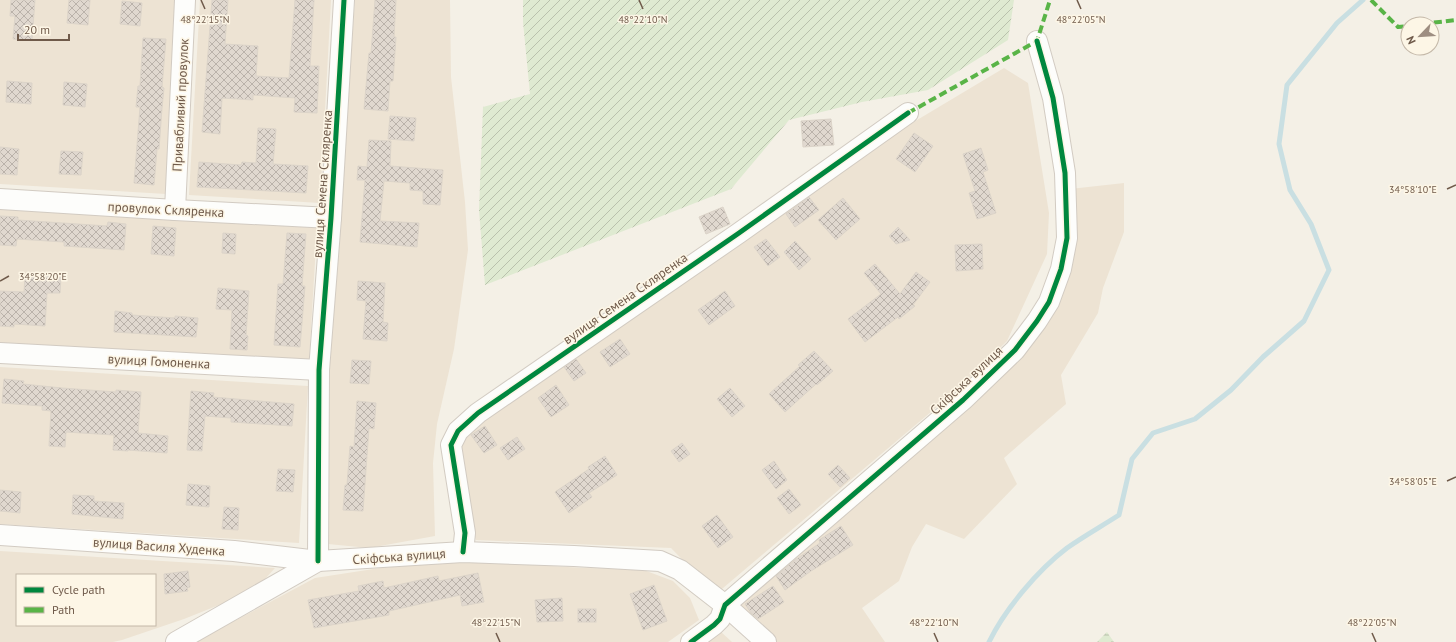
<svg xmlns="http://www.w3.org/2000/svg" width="1456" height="642" viewBox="0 0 1456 642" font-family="'PT Sans',sans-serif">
	<defs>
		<pattern id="wetland-marsh" width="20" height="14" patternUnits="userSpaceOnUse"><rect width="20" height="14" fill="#dfead1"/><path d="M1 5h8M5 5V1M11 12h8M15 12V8" fill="none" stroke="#b9c1ac"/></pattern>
		<pattern id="garden-furrows" width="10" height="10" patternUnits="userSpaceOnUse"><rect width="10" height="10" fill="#dfead1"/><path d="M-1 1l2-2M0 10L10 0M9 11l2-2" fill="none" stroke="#b9c1ac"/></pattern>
		<pattern id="building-cross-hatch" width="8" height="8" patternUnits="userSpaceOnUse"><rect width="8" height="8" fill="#e0d8cf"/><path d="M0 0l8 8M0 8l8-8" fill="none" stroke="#bab2aa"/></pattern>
	</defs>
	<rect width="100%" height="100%" fill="#f4f0e6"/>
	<!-- residential -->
	<g fill="#ede3d3" fill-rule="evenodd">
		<path d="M0,0H178L166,194L0,184Z"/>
		<path d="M200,0H331L320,203L189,195Z"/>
		<path d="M355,0H450L451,77L465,202L468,250L454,349L437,424L433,463L435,536L369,548L328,544L329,368Z"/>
		<path d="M1004,68L1028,83L1049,213L1047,254L1007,341L958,389L716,594L671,548L476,540L450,462L455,443L480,418L892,135Z"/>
		<path d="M1124,183V232L1103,288L1098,313L1061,375L1066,404L1004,458L1017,484L964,539L926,524L912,547L899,581L862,608L885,642H771L730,606L964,407L1063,291L1070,189Z"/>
		<path d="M0,209L317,228L309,362L0,343Z"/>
		<path d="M0,367L308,386L299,543L0,524Z"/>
		<path d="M0,551L275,568L254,591L184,619L122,640L113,642H0ZM17,575H155V625H17Z"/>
		<path d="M467,561L584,568L641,569L673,581L690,598L699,620L668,642H195L315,578L380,568Z"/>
		<path d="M720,631L732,642H703Z"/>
	</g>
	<!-- wetland -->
	<path fill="url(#wetland-marsh)" d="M1107,632L1114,642H1097Z"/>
	<!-- garden -->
	<path fill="url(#garden-furrows)" d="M523,0H1014L1008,40L928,90L862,102L789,120L731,189L485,285L479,210L483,107L530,94L523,22Z"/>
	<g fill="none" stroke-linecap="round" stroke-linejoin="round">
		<!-- stream -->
		<path stroke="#c9dfe2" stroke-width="5" d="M989,642C1005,609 1038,570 1067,548C1084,536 1102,526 1119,515L1132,459L1153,433L1195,419L1231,390L1263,357L1304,321L1329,270L1311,224L1290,190L1279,144L1287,85L1337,23L1363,0"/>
	</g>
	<!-- building -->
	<g fill="url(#building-cross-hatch)" stroke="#dcd4c9">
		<path d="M11,0H35L32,40L13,39L15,16H10Z"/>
		<path d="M69,0H90L88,25L67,23Z"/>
		<path d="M212,0H228L225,44L258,46L256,76L289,78L295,0H314L310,66H319L317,113L294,112L295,98L253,95V100L222,98L220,134L202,132Z"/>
		<path d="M375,0H396L394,37H396L393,81H390L388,111L364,109L369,53H371Z"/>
		<path d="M122,1L142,3L140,26L120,24Z"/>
		<path d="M143,38L166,39L162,87L164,88L162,108L159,149H157L154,185L134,183L140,107H136L138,86H140Z"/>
		<path d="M7,81L32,83L31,104L6,102Z"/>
		<path d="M64,82L87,84L85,107L63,105Z"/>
		<path d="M390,116L416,118L414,141L388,139Z"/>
		<path d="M831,119L834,145L803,147L801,121Z"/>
		<path d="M258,128L276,129L273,164L308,166L306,193L197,187L199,162L241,165L242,162L256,163Z"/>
		<path d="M914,133L933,146L915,172L896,159Z"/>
		<path d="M369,140L391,141L390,166L443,170L440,205L423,204V191L410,190V183L384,181L380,221L419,223L417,247L360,242L365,180H357L358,166L367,167Z"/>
		<path d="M0,147L19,149L17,175L0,174Z"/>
		<path d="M981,148L988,170L983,172L996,213L977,219L969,193L975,191L963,154Z"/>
		<path d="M61,151L83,152L81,175L59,174Z"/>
		<path d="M809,197L819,210L795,227L786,214Z"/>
		<path d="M843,198L860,219L836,240L818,220Z"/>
		<path d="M723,207L730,224L706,234L699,217Z"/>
		<path d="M0,216L18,217V220L107,226L108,222L126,224L124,250L64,246V242L17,239L16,246L0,245Z"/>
		<path d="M153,226L176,228L174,256L151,254Z"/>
		<path d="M898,227L910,240L896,244L889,236Z"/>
		<path d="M223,233L236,234L235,254L222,253Z"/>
		<path d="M287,233L306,234L302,286H305L300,347L274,345L278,284H283Z"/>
		<path d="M766,239L780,257L768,266L754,247Z"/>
		<path d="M795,241L811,259L799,270L784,252Z"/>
		<path d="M982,244L983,269L956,271L955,245Z"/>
		<path d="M875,264L900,294L916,272L930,282L913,305L915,306L899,319L898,317L865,342L848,319L881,294L864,273Z"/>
		<path d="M25,275L61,277L60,293H47L45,326L14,324V327L0,326V291L24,292Z"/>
		<path d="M358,281L385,283L383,322L388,323L387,341L363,339L366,301L357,300Z"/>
		<path d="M218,288L249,291L246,335L248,336L247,350L230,349L232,310L216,309Z"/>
		<path d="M725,291L735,306L709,325L698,310Z"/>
		<path d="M115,311L132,313V315L175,318V316L198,318L196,337L114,332Z"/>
		<path d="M620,339L630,354L610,367L600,352Z"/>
		<path d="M814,351L833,371L817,385L816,384L785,412L769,394L800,366L798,365Z"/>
		<path d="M576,359L586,373L574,381L564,367Z"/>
		<path d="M352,360L371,361L369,384L350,383Z"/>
		<path d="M4,379L24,381L23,384L62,388L116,392V390L141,392L138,433L168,436L167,453L128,450V451L113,450L114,435L66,432L65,447L49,446L51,411L42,410V406L2,403Z"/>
		<path d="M556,385L569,405L551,417L538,398Z"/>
		<path d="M730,388L745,406L732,417L717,399Z"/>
		<path d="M191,391L214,393L213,397L294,404L292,426L231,422V418L205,416L202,451L187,450Z"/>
		<path d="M357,401L376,403L374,429L369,428L363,511L343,510L345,485H347L350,446L354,447Z"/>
		<path d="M485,426L497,445L484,453L471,435Z"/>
		<path d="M517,437L525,449L508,460L500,448Z"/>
		<path d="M682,443L690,454L679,462L671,451Z"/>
		<path d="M605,456L617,475L589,493L592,497L569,513L555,492L589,469L588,467Z"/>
		<path d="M774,461L787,480L776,489L762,470Z"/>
		<path d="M838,465L850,478L840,487L828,474Z"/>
		<path d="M278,469L295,470L293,492L276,491Z"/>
		<path d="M188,484L210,486L209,507L186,505Z"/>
		<path d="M789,489L801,505L789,514L777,498Z"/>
		<path d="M0,490L21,492L20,513L0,511Z"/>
		<path d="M73,495L94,496V501L124,503L123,519L72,514Z"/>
		<path d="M224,507L239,508L238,530L222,529Z"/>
		<path d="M717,515L733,537L718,548L702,526Z"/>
		<path d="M841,526L853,545L811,571L785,590L776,576L795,560L820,543L819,540Z"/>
		<path d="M188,571L190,587L187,588L188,591L165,594L164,574Z"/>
		<path d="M478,573L484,602L462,606L460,595L389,611V615L314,628L308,600L359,591L358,586L383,581L384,588L438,576L439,581Z"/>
		<path d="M654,585L667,621L643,630L630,594Z"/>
		<path d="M773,586L784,602L758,619L751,613L745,604Z"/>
		<path d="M562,598L563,621L537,622L535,600Z"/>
		<rect x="578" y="609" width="18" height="13"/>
	</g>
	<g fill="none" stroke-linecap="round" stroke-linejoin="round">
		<!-- minor casing -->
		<g stroke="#d2cbc2" stroke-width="22">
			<g id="minor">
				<path d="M0,199L175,210L331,218"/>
				<path d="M175,210L185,0"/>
				<path d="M0,353L319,370"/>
				<path d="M0,535L234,551L318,561"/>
				<path d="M463,552L465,533L451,445L458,431L478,413L739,233L908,113"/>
				<path d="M318,561L319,370L331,218L344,0"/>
				<path d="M176,642L318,561L463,552L574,556L660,561L680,570L725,605L766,642"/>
				<path d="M691,642L714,625L720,619L725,605L963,400L1015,350L1037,321L1049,302L1061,269L1067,238L1065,173L1053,98L1037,41"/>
			</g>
		</g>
		<!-- minor -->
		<use href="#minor" stroke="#fdfdfb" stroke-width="20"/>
		<!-- quiet -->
		<g stroke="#59b447" stroke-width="4" stroke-dasharray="8 4" stroke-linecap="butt">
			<path d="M1371,0L1398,27L1408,26"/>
			<path d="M1422,24L1456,20"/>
			<path d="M908,113L1037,41L1050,0"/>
		</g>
		<!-- cycleway casing -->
		<g stroke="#fdf6e6" stroke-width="8">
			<g id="cycleway">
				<path d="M463,552L465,533L451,445L458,431L478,413L739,233L908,113"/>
				<path d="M318,561L319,370L331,218L344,0"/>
				<path d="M691,642L714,625L720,619L725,605L963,400L1015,350L1037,321L1049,302L1061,269L1067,238L1065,173L1053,98L1037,41"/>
			</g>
		</g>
		<!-- cycleway -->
		<use href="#cycleway" stroke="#00873e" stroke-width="5"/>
	</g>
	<!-- ticks -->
	<path fill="none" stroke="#6f5a4a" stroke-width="1.5" d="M201,0L205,9M639,0L643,9M1077,0L1081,9M1447,189L1456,185M0,281L9,276M1447,481L1456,477M496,633L500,642M934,633L938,642M1372,633L1376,642"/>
	<g text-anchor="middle" stroke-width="3" stroke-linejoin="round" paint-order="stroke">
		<!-- street labels -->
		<g font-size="13" fill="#6f5a4a" stroke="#fdf6e6">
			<text transform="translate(180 105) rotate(-87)" y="5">Привабливий провулок</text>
			<text transform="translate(322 184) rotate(-86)" y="5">вулиця Семена Скляренка</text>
			<text transform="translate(166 209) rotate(3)" y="5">провулок Скляренка</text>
			<text transform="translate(625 298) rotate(-35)" y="5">вулиця Семена Скляренка</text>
			<text transform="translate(159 361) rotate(3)" y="5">вулиця Гомоненка</text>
			<text transform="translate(966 380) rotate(-43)" y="5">Скіфська вулиця</text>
			<text transform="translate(159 546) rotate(4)" y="5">вулиця Василя Худенка</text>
			<text transform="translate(399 556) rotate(-4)" y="5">Скіфська вулиця</text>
		</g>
	</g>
	<g font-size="10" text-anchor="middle" fill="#6f5a4a" stroke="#fdf6e6" stroke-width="3" stroke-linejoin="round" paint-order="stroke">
		<text x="205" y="23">48°22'15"N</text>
		<text x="643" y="23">48°22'10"N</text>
		<text x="1081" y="23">48°22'05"N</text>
		<text x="1413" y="193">34°58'10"E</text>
		<text x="43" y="280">34°58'20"E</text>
		<text x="1413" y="485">34°58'05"E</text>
		<text x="496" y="626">48°22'15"N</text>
		<text x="934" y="626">48°22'10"N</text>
		<text x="1372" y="626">48°22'05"N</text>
	</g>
	<!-- legend -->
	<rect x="16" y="574" width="140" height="52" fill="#fdf6e6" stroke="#c4b8a8"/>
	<rect x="24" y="587" width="20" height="6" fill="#00873e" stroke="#c4b8a8"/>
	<text x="52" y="594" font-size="12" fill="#6f5a4a">Cycle path</text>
	<rect x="24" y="607" width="20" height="6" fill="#59b447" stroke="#c4b8a8"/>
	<text x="52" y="614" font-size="12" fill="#6f5a4a">Path</text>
	<!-- north arrow -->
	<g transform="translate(1420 36) rotate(245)"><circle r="19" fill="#fdf6e6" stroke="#c4b8a8"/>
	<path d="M0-3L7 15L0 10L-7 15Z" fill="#9e8e81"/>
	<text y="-6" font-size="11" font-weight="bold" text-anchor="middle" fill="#6f5a4a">N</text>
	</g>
	<!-- scale -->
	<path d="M18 34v6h51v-6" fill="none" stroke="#6f5a4a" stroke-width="2"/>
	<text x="24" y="34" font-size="12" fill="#6f5a4a" stroke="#fdf6e6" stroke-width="3" paint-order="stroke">20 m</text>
</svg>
